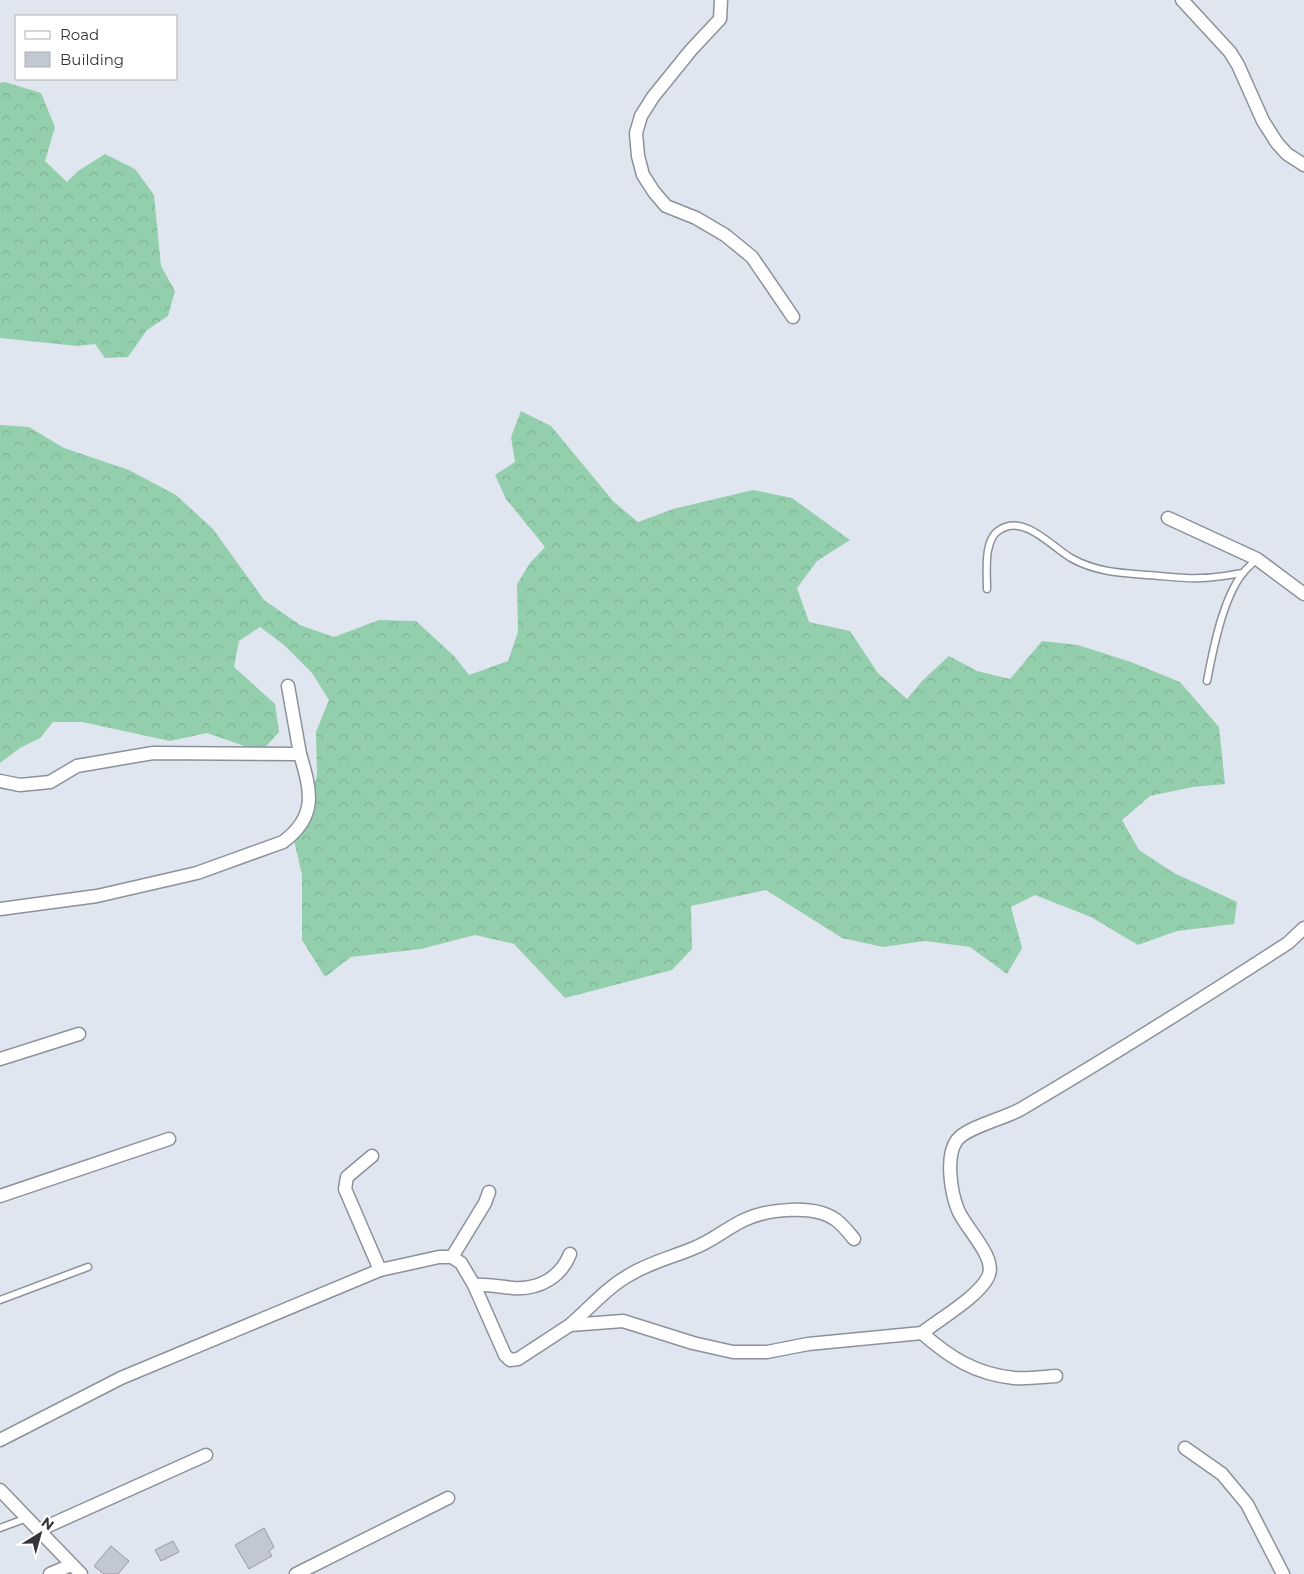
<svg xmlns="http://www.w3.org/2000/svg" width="1304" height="1574" viewBox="0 0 1304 1574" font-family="Montserrat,sans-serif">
	<defs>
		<pattern id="forest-crowns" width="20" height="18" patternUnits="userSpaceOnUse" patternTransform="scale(1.25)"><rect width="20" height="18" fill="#94cfad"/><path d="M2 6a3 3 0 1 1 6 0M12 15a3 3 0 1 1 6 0" fill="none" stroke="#80b296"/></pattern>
	</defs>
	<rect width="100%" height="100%" fill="#e0e6f0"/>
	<!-- forest -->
	<g fill="url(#forest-crowns)">
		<path d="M5,82L41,93L55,127L45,161L67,182L78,171L105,154L135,169L154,195L161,266L175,291L168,316L147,330L128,357L105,358L95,344L77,346L0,338V83Z"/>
		<path d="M521,411L551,426L614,502L638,522L673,509L753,490L792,498L850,540L817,561L797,588L809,622L850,631L878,673L907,699L922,681L949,656L977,671L1010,679L1042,641L1078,645L1131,662L1180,682L1219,727L1225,784L1193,787L1150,796L1122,820L1139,850L1174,873L1237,902L1234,924L1177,931L1138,945L1091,917L1035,895L1011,907L1022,948L1007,974L970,947L925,941L883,947L842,938L766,890L691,906L692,949L672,970L565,998L514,944L475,935L421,949L351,957L325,977L302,940V875L293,836L310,804L317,775L316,732L329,700L312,673L284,645L260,627L239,641L234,667L275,704L279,732L261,752L207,733L170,741L82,722H53L40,738L20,748L0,763V425L29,427L64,448L129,470L176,495L213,529L264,600L300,625L334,637L379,620L416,621L454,656L469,675L508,661L518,632L517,584L530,563L545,547L506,499L495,475L515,462L511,437Z"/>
	</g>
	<!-- building -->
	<g fill="#c2c8d2" stroke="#969ba5">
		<path d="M264,1528L274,1547L269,1551L272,1556L249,1569L235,1545Z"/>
		<path d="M173,1541L179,1552L161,1561L155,1550Z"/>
		<path d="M111,1546L129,1561L118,1574H104L94,1566Z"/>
	</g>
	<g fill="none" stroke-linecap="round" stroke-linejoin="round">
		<!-- service casing -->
		<g stroke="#8c919a" stroke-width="9">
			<g id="service">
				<path d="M987,589C987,571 983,538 1001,529C1025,515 1052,547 1071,558C1096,572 1120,573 1148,575C1165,576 1184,579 1201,578C1215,578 1229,575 1243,573"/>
				<path d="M1207,681C1213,649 1223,598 1243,573C1247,568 1253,563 1257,559"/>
				<path d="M0,1300L88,1267"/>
				<path d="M0,1528L27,1518"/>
			</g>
		</g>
		<!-- minor casing -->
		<g stroke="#8c919a" stroke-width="15">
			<g id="minor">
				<path d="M721,0L720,19L691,50L653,97L641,116L636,133L638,156L643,175L654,192L666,206L696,218L725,235L752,257L793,317"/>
				<path d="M1182,0L1230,52L1238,65L1263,121L1277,143L1287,154L1304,165"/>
				<path d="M1168,518L1257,559L1304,594"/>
				<path d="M0,781L20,785L50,782L77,766L153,753L300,754L288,686"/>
				<path d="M0,909L97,896L197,873L283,842C318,816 311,791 300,754"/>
				<path d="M0,1059L79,1034"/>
				<path d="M372,1156L347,1177L345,1189L380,1270"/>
				<path d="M0,1196L169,1139"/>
				<path d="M452,1257L485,1203L489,1192"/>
				<path d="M474,1285C488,1284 500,1287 513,1288C539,1290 561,1277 570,1254"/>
				<path d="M570,1325C590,1308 607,1287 631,1274C651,1262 673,1257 694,1248C712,1241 727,1228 744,1220C767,1209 815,1204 836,1220C843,1225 849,1233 854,1239"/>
				<path d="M1056,1376C1042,1377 1027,1379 1014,1378C976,1374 950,1358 922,1333C941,1318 978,1297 988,1277C998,1258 965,1228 958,1210C951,1193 945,1156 957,1140C967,1127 1006,1118 1021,1109C1111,1056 1200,1000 1288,943L1304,928"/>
				<path d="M0,1440L121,1378L380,1270L439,1257H452L461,1263L474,1285L505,1355L510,1360L518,1359L570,1325L623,1321L693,1343L733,1352H767L808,1344L922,1333"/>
				<path d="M1185,1448L1222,1474L1247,1504L1283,1574"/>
				<path d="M0,1490L81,1574"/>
				<path d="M39,1530L206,1455"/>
				<path d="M50,1574L71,1565"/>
				<path d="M296,1574L448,1498"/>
			</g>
		</g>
		<!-- service -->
		<use href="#service" stroke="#fff" stroke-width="6"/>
		<!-- minor -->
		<use href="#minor" stroke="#fff" stroke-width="12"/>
	</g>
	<!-- legend -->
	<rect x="15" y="15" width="162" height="65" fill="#ffffff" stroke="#aeafb0"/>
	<rect x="25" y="31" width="25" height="8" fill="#ffffff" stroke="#aeafb0"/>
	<text x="60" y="40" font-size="15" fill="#34363a">Road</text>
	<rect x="25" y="52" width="25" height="15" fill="#c2c8d2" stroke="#aeafb0"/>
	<text x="60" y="65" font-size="15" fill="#34363a">Building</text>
	<!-- north arrow -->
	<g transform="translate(40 1534) rotate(37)" stroke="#ffffff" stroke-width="4" paint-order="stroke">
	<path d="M0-4L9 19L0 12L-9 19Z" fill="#34363a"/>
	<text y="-8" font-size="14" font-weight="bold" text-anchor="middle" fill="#34363a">N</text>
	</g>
</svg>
